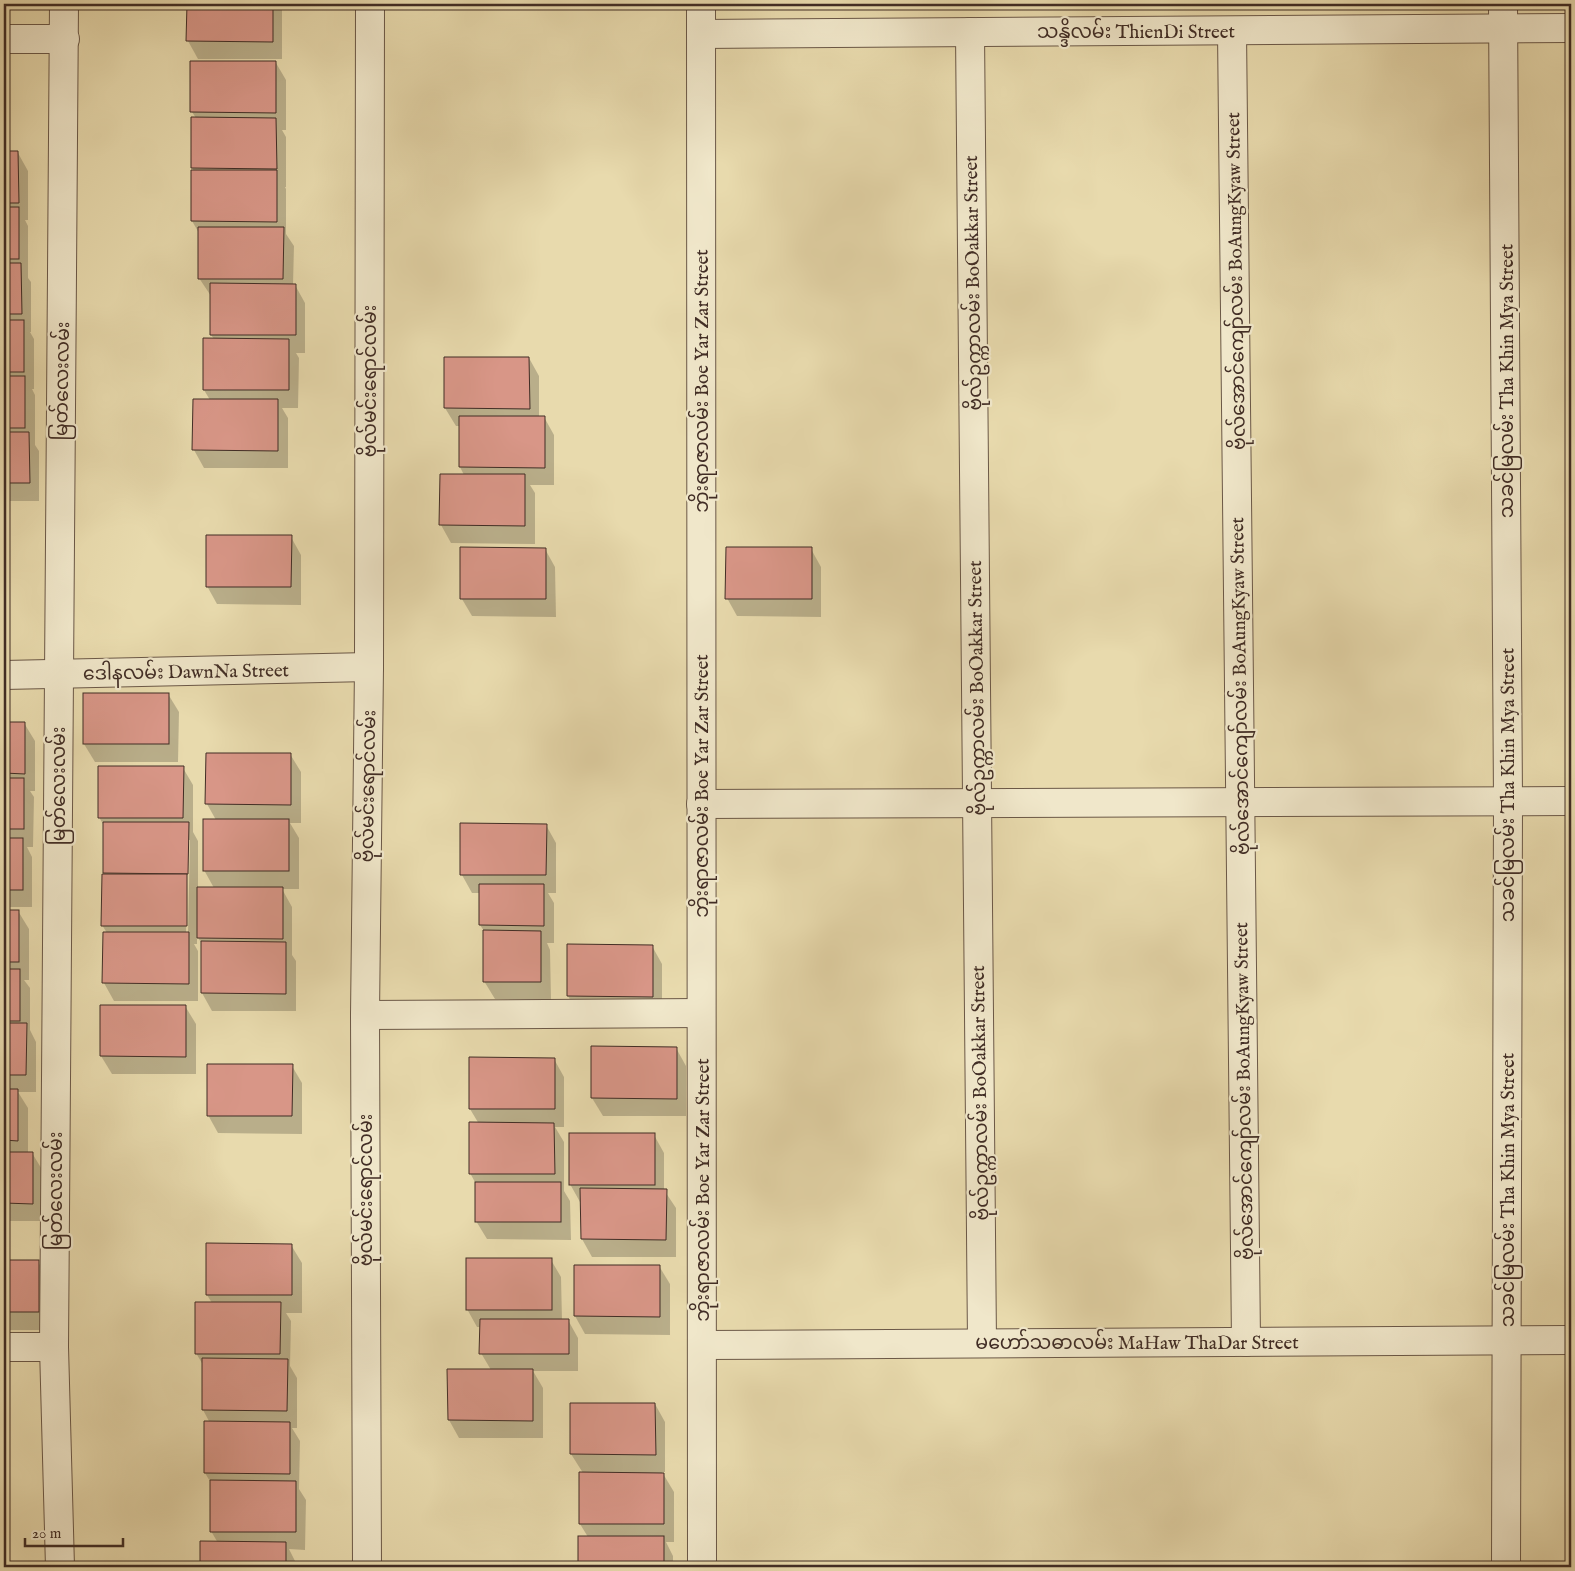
<svg xmlns="http://www.w3.org/2000/svg" width="1575" height="1571" viewBox="0 0 1575 1571" font-family="'IM FELL English','Noto Sans Myanmar',serif">
	<rect width="100%" height="100%" fill="#e8daad"/>
	<filter id="stains"><feTurbulence type="fractalNoise" baseFrequency=".004" numOctaves="4"/><feColorMatrix values="0 0 0 0 .2 0 0 0 0 .09 0 0 0 0 .02 0 0 0 .5 -.17"/></filter>
	<radialGradient id="worn" r=".72"><stop offset=".6" stop-color="#630" stop-opacity="0"/><stop offset="1" stop-color="#630" stop-opacity=".3"/></radialGradient>
	<!-- shadow -->
	<g fill="#0003" fill-rule="evenodd">
		<path d="M188,4H279L282,9V59H198L188,41Z"/>
		<path d="M276,63L286,80V130H282L286,137V187H285L286,189V234L294,246L293,285H295L305,303V353H296L299,358L298,408H282L288,418V468H204L194,450L210,400L204,390L214,339L211,335V296L199,278V233L192,221L194,171L192,168V118H196L192,112Z"/>
		<path d="M4,153H18L28,171V220H25L28,226V278L31,282V332H30L34,339V389H32L35,395V445L39,451V501H4Z"/>
		<path d="M529,358L539,376V417H544L554,435V485H530L535,493V544L451,543L441,525V475H464L460,467V426H456L445,408Z"/>
		<path d="M291,537L301,555V605L217,604L207,586Z"/>
		<path d="M545,549L555,567L556,617L472,616L462,599Z"/>
		<path d="M811,549L821,567V617L737,616L727,598Z"/>
		<path d="M168,694L179,712L178,762H95L84,744Z"/>
		<path d="M4,723H24L35,741V791H30L34,797L33,847H27L32,857V907H4Z"/>
		<path d="M290,754L301,772V823H290L299,838V889H282L292,907V955L296,961V1011H212L202,993V944L197,936V944H194L198,951V1001H114L104,983L107,933L102,925L104,826L99,817L183,768L193,785V832L198,841V888H214L204,870L216,820L207,804ZM187,840H190L188,933H186Z"/>
		<path d="M546,825L556,843V893H548L554,903V943H547L550,950L551,1000L495,999L484,981V931L480,925V893H472L462,875Z"/>
		<path d="M4,911H18L29,929V980H24L30,988V1030L36,1042V1092H18L28,1108V1153H32L43,1171V1221H4Z"/>
		<path d="M652,946L662,964V1014H578L568,996Z"/>
		<path d="M185,1006L196,1024V1074H112L101,1056Z"/>
		<path d="M676,1048L686,1066V1116H603L592,1098Z"/>
		<path d="M554,1059L564,1077V1127H555L564,1142V1191L570,1201L571,1240L487,1239L476,1221V1184L470,1173L479,1124L470,1109Z"/>
		<path d="M292,1066L302,1083V1134L218,1133L208,1115Z"/>
		<path d="M654,1135L664,1153V1190L676,1208V1257H592L582,1239V1202H580L570,1184Z"/>
		<path d="M291,1245L302,1263V1313H286L291,1321L290,1366L297,1378V1428H292L300,1441L299,1489L306,1500L305,1550L289,1549L295,1561V1567H202L201,1543H218L211,1531V1483L205,1473L210,1423L203,1410V1365L196,1353L212,1303L207,1295Z"/>
		<path d="M551,1260L561,1277L562,1320H568L578,1338V1371H533L543,1388V1438H459L449,1420L491,1370L481,1353V1327H477L467,1309Z"/>
		<path d="M4,1262H38L49,1280V1330H4Z"/>
		<path d="M576,1266H659L670,1284V1335L585,1334L575,1316Z"/>
		<path d="M655,1404L665,1422V1472H662L674,1492V1542H666L673,1556V1567H579V1537H588L580,1524L583,1473L571,1454Z"/>
	</g>
	<!-- building -->
	<g fill="#d89687" stroke="#412d25">
		<path d="M187,4H273V42L186,41Z"/>
		<path d="M190,61H276V113L190,112Z"/>
		<path d="M191,117L276,118L277,169L191,168Z"/>
		<path d="M4,151H18L19,203H4Z"/>
		<path d="M191,170H277V222L191,221Z"/>
		<rect x="4" y="207" width="15" height="52"/>
		<path d="M198,227H284L283,279H198Z"/>
		<path d="M4,263H21L22,314H4Z"/>
		<path d="M210,283L296,284V335H210Z"/>
		<rect x="4" y="320" width="20" height="52"/>
		<path d="M203,338L289,339V390H203Z"/>
		<path d="M444,357H529L530,409L444,408Z"/>
		<rect x="4" y="376" width="21" height="52"/>
		<path d="M193,399H278V451L192,450Z"/>
		<path d="M459,416H545V468L459,467Z"/>
		<path d="M4,432H29L30,483H4Z"/>
		<path d="M440,474H525V526L439,525Z"/>
		<path d="M206,535H292L291,587H206Z"/>
		<path d="M460,547L546,548V599H460Z"/>
		<path d="M726,547H812V599H725Z"/>
		<rect x="83" y="693" width="86" height="51"/>
		<path d="M4,722H25V774L4,773Z"/>
		<path d="M206,753H291V805L205,804Z"/>
		<path d="M98,766H184L183,818H98Z"/>
		<rect x="4" y="778" width="20" height="51"/>
		<rect x="203" y="819" width="86" height="52"/>
		<path d="M103,822H189L188,874L103,873Z"/>
		<path d="M460,823L547,824L546,875H460Z"/>
		<rect x="4" y="838" width="19" height="52"/>
		<path d="M102,874H187V926H101Z"/>
		<path d="M479,884H544V926L479,925Z"/>
		<path d="M197,887H283V939L197,938Z"/>
		<rect x="4" y="910" width="15" height="52"/>
		<path d="M483,930L541,931V982H483Z"/>
		<path d="M103,932H189V984L102,983Z"/>
		<path d="M201,941L286,942V994L201,993Z"/>
		<path d="M567,944L653,945V997L567,996Z"/>
		<rect x="4" y="969" width="16" height="52"/>
		<path d="M100,1005H186V1057L100,1056Z"/>
		<path d="M4,1023H27L26,1075H4Z"/>
		<path d="M591,1046L677,1047V1099L591,1098Z"/>
		<path d="M469,1057L555,1058V1109H469Z"/>
		<path d="M207,1064H293L292,1116H207Z"/>
		<path d="M4,1089H18V1141L4,1140Z"/>
		<path d="M469,1122L554,1123L555,1174H469Z"/>
		<rect x="569" y="1133" width="86" height="52"/>
		<path d="M4,1152H33V1204L4,1203Z"/>
		<rect x="475" y="1182" width="86" height="40"/>
		<path d="M580,1188L667,1189L666,1240L581,1239Z"/>
		<path d="M206,1243L292,1244V1295H206Z"/>
		<rect x="466" y="1258" width="86" height="52"/>
		<rect x="4" y="1260" width="35" height="52"/>
		<path d="M574,1265H660V1317L574,1316Z"/>
		<path d="M195,1302H281L280,1354H195Z"/>
		<path d="M480,1319H569V1354H479Z"/>
		<path d="M202,1358L288,1359L287,1411L202,1410Z"/>
		<path d="M447,1369H533V1421L448,1420Z"/>
		<path d="M570,1403H655L656,1455L570,1454Z"/>
		<path d="M204,1421L290,1422V1474L204,1473Z"/>
		<path d="M579,1472L664,1473V1524H579Z"/>
		<path d="M210,1480L296,1481V1532H210Z"/>
		<rect x="578" y="1536" width="86" height="31"/>
		<path d="M200,1541L286,1542V1567H200Z"/>
	</g>
	<g fill="none" stroke-linecap="round" stroke-linejoin="round">
		<!-- minor casing -->
		<g stroke="#6b5847" stroke-width="30">
			<g id="minor">
				<path d="M701,4L702,1567"/>
				<path d="M1503,4L1508,801L1506,1567"/>
				<path d="M1232,31L1246,1342"/>
				<path d="M970,32L982,1343"/>
				<path d="M701,34L1571,28"/>
				<path d="M4,39H65"/>
				<path d="M4,675L369,667"/>
				<path d="M701,804L1571,801"/>
				<path d="M365,1015L701,1013"/>
				<path d="M702,1345L1571,1340"/>
				<path d="M4,1347H54"/>
				<path d="M60,1567L54,1347L64,4"/>
				<path d="M367,1567L365,1015L369,667L370,4"/>
			</g>
		</g>
		<!-- minor -->
		<use href="#minor" stroke="#f0e7ca" stroke-width="28"/>
	</g>
	<g text-anchor="middle" stroke-width="4.5" stroke-linejoin="round" paint-order="stroke">
		<!-- street labels -->
		<g font-size="19" fill="#412d25" stroke="#f0e7ca">
			<text x="1136" y="38">သန္ဒိလမ်း ThienDi Street</text>
			<text transform="translate(1235 281) rotate(-91)" y="7">ဗိုလ်အောင်ကျော်လမ်း BoAungKyaw Street</text>
			<text transform="translate(972 283) rotate(-91)" y="7">ဗိုလ်ဥက္ကာလမ်း BoOakkar Street</text>
			<text transform="translate(61 381) rotate(-89)" y="7">မြတ်လေးလမ်း</text>
			<text transform="translate(369 381) rotate(-90)" y="7">ဗိုလ်မင်းရောင်လမ်း</text>
			<text transform="translate(701 381) rotate(-90)" y="7">ဘိုးရာဇာလမ်း Boe Yar Zar Street</text>
			<text transform="translate(1506 381) rotate(-90)" y="7">သခင်မြလမ်း Tha Khin Mya Street</text>
			<text transform="translate(186 671) rotate(-1)" y="7">ဒေါနလမ်း DawnNa Street</text>
			<text transform="translate(1239 686) rotate(-91)" y="7">ဗိုလ်အောင်ကျော်လမ်း BoAungKyaw Street</text>
			<text transform="translate(976 688) rotate(-91)" y="7">ဗိုလ်ဥက္ကာလမ်း BoOakkar Street</text>
			<text transform="translate(1507 785) rotate(-90)" y="7">သခင်မြလမ်း Tha Khin Mya Street</text>
			<text transform="translate(58 786) rotate(-90)" y="7">မြတ်လေးလမ်း</text>
			<text transform="translate(367 786) rotate(-89)" y="7">ဗိုလ်မင်းရောင်လမ်း</text>
			<text transform="translate(701 786) rotate(-90)" y="7">ဘိုးရာဇာလမ်း Boe Yar Zar Street</text>
			<text transform="translate(1243 1091) rotate(-91)" y="7">ဗိုလ်အောင်ကျော်လမ်း BoAungKyaw Street</text>
			<text transform="translate(979 1093) rotate(-91)" y="7">ဗိုလ်ဥက္ကာလမ်း BoOakkar Street</text>
			<text transform="translate(365 1190) rotate(-90)" y="7">ဗိုလ်မင်းရောင်လမ်း</text>
			<text transform="translate(702 1190) rotate(-90)" y="7">ဘိုးရာဇာလမ်း Boe Yar Zar Street</text>
			<text transform="translate(1507 1190) rotate(-90)" y="7">သခင်မြလမ်း Tha Khin Mya Street</text>
			<text transform="translate(55 1191) rotate(-90)" y="7">မြတ်လေးလမ်း</text>
			<text x="1137" y="1349">မဟော်သဓာလမ်း MaHaw ThaDar Street</text>
		</g>
	</g>
	<!-- margin -->
	<rect width="1575" height="1571" fill="none" stroke="#e8daad" stroke-width="20"/>
	<rect x="5" y="5" width="1565" height="1561" fill="none" stroke="#412d25" stroke-width="2.5"/>
	<rect x="10" y="10" width="1555" height="1551" fill="none" stroke="#412d25"/>
	<!-- scale -->
	<path d="M25 1538v8h98v-8" fill="none" stroke="#412d25" stroke-width="2.5"/>
	<text x="32" y="1538" font-size="15" fill="#412d25" stroke="#f0e7ca" stroke-width="4" paint-order="stroke">20 m</text>
	<rect width="100%" height="100%" filter="url(#stains)"/>
	<rect width="100%" height="100%" fill="url(#worn)"/>
</svg>
